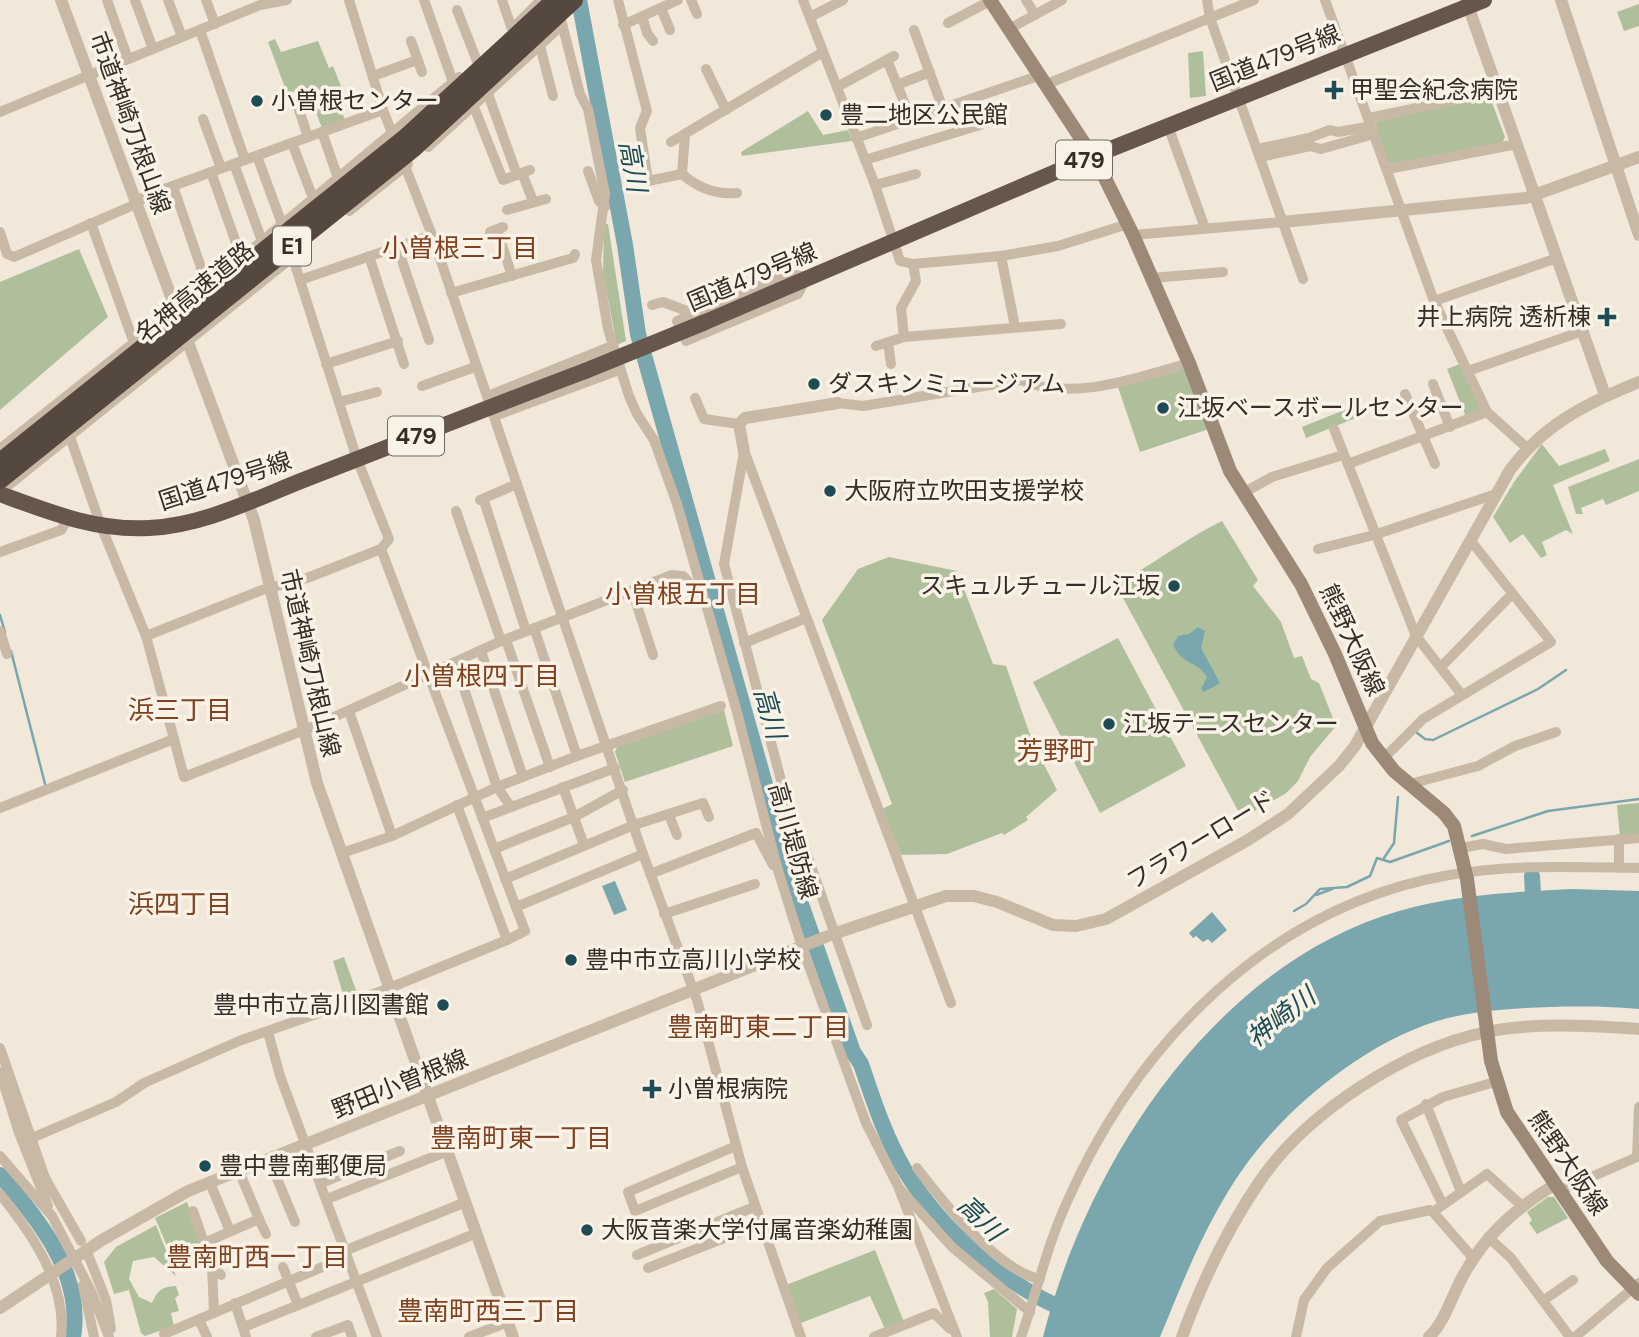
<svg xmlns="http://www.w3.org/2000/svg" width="1639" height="1337" viewBox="0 0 1639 1337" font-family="'DM Sans','Noto Sans JP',sans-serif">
	<rect width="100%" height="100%" fill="#f1e8da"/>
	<!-- green -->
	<g fill="#afbf9b">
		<path d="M1639,4V26L1624,31L1617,12Z"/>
		<path d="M275,39L281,52L318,41L329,68L333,66L344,94L336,97L345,120L322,128L307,89L287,93L268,42Z"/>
		<path d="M1203,51L1206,96L1190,98L1188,53Z"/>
		<path d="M1487,98L1491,100L1505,137L1502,143L1393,165L1388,162L1374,125L1378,120Z"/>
		<path d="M808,111L823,135L848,130L852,141L742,156L741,152Z"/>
		<path d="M604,224H608L626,341L617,345L603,274Z"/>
		<path d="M79,249L108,317L0,410V282Z"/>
		<path d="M1460,364L1481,407L1480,412L1466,417L1447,369Z"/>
		<path d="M1183,369L1187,372L1209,429L1140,452L1118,387Z"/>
		<path d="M1354,406L1358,417L1306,438L1302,427Z"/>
		<path d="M1542,444L1559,466L1605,449L1610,461L1553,485L1573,534L1566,530L1542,542L1547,555L1541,558L1523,534L1510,543L1493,517L1511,487L1515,485L1511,486Z"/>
		<path d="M1639,459V491L1606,505L1603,499L1581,508L1583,514H1576L1568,487Z"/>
		<path d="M1222,521L1258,580L1253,586L1281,622L1294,658L1302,656L1311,679L1319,683L1336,726L1310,757L1298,781L1285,794L1242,818L1116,585C1152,565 1185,539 1222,521Z"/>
		<path d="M889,557L957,571L993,664L1006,666L1033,743L1057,790L1026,817L1028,820L1004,835L1002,833L947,854L901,855L882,809L892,804L822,620L858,569Z"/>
		<path d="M1118,638L1186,766L1100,813L1033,682Z"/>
		<path d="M724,710L733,746L625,782L615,752L617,747Z"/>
		<path d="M1639,803V836L1620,838L1617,805Z"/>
		<path d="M344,957L357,993L344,997L333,961Z"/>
		<path d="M1548,1197H1554L1568,1218L1537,1234L1529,1223L1532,1220L1527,1212Z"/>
		<path d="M187,1202L204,1248L172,1258L155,1218Z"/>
		<path d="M156,1225L176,1276L154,1257L133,1261L129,1279L139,1297L152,1303C158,1290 161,1287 176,1286L179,1295L175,1298L179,1311L171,1313L174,1326L145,1336L141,1333L129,1290L114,1294L104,1262L116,1247Z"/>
		<path d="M875,1250L904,1322L885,1329L870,1296L801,1323L786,1285Z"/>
		<path d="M994,1289L1017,1309L1012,1337H990L988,1302L984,1293Z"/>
	</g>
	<!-- water -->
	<g fill="#7aa6ad">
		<path d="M1198,627L1205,631L1201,648L1220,683L1204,692L1201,689L1207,677C1196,659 1185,668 1173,645L1178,636L1189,634Z"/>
		<path d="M615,881L627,910L614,915L602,886Z"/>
		<path d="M1572,889L1639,891V1009C1589,1004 1496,1006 1448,1018C1374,1036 1289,1104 1245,1166C1208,1217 1184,1279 1160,1337H1043C1088,1161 1215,964 1399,911C1456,895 1514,892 1572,889Z"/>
		<path d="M1212,912L1227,930L1212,943L1208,939L1203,942L1196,936L1193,938L1189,933Z"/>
	</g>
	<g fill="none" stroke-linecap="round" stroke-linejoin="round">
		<!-- stream -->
		<g stroke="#7aa6ad" stroke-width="2.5">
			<path d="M0,615L5,632"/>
			<path d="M11,651L45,784"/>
			<path d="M1416,732L1425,739L1433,740L1538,689L1566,670"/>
			<path d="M1472,836L1548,811L1639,799"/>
			<path d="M1384,858L1394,843L1398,797"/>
			<path d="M1316,895L1332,889"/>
			<path d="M1294,911L1306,904L1320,889L1347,887L1370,876L1377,858L1390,862L1449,841"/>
		</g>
		<!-- river -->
		<g stroke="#7aa6ad" stroke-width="16">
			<path d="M579,0L625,245L638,334L790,873L853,1052L861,1064C873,1099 885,1137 904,1169C942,1232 1005,1286 1073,1313"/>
			<path d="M1532,876L1534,912"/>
			<path d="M0,1175C38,1218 84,1275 73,1337"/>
		</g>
		<!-- minor -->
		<g stroke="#c8b9a6" stroke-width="10">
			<path d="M107,0L128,59"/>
			<path d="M135,0L153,49"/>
			<path d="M168,0L182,37"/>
			<path d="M206,0L215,24"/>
			<path d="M349,0L383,110L432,235L643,854L697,1000L742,1167L801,1337"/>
			<path d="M424,0L453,82"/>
			<path d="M502,0L512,29"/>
			<path d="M618,0L647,111L640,128L648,181L682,174"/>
			<path d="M691,0L697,14"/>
			<path d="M803,0L875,185L900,261L913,264L1001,256L1058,246L1128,224"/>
			<path d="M1026,0L1035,15"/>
			<path d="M1207,0L1210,18L1303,279"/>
			<path d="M1325,0L1434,301L1487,412L1527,448"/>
			<path d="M661,8L670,30"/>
			<path d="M457,10L477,61"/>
			<path d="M559,12L580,94L588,109L605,194L596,260L608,329L629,396L637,414L654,440L677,504L737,712L777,867L802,947L866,1123L899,1188L952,1247L1030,1312"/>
			<path d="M642,16L647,33L653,41"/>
			<path d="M810,17L843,0"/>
			<path d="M948,23L990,1"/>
			<path d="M623,25L678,0"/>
			<path d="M514,27L541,0"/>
			<path d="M1009,29L1062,0"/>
			<path d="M200,30L245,160"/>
			<path d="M914,30L943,109"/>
			<path d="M411,41L422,72"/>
			<path d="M540,46L553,96"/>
			<path d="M887,60L911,119"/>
			<path d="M706,69L726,110"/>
			<path d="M373,76L417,60"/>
			<path d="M1047,84L1254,0"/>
			<path d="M897,85L930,72"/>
			<path d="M837,87L894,56"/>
			<path d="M488,94L517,175"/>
			<path d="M296,101L308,137"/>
			<path d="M474,107L503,180L530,170"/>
			<path d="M0,112L260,5L287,0"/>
			<path d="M1369,118L1498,91"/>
			<path d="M203,119L221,168"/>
			<path d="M1168,126L1205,228"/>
			<path d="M322,132L338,178"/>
			<path d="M685,134L682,174C698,188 716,195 737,193"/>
			<path d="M856,138L1041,75"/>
			<path d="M671,142L823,52"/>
			<path d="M292,143L313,198"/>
			<path d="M428,147L562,25"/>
			<path d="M1257,149L1309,138L1330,130L1338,132L1372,126"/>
			<path d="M257,156L282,224L357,459L389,539L381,549L516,907"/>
			<path d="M1260,157L1310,146L1321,149L1374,134"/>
			<path d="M865,160L980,125"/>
			<path d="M234,164L262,241"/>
			<path d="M1388,169L1517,144"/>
			<path d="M588,171L599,201L605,207"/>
			<path d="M211,172L241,257"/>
			<path d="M522,173L533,201"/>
			<path d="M875,185L916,174"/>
			<path d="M173,186L207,285"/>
			<path d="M507,210L546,199"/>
			<path d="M349,211L408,164"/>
			<path d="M91,223L134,343"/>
			<path d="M497,230L512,276"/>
			<path d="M0,232L7,254L14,257L136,204L145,196L383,110"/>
			<path d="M490,232L503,227"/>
			<path d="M1133,235L1282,222"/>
			<path d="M397,246L429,340"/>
			<path d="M369,256L404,364"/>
			<path d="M1001,256L1015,327"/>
			<path d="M788,274L807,277L798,294L686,341L677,321Z"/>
			<path d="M1152,278L1223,272"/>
			<path d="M300,280L432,235"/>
			<path d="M451,293L573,258L575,254"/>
			<path d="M1434,301L1557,258"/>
			<path d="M652,305L663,302L695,314"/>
			<path d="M904,337L901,308L916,281L913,264"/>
			<path d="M888,343L891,364"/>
			<path d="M612,346L493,394L489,407L500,414L619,370"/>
			<path d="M876,346L904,337L1061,324"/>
			<path d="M326,364L398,341"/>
			<path d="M1468,371L1583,331"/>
			<path d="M1433,384L1450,427"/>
			<path d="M422,386L475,367"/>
			<path d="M1405,394L1435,464"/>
			<path d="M695,398L704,419L739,424"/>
			<path d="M339,402L377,392"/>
			<path d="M838,403L863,406L1020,380C1072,402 1137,378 1189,363"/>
			<path d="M1334,429L1416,636L1462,695"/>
			<path d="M70,437L101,526L146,636L174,739"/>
			<path d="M0,449L262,241L459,77"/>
			<path d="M744,452L724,564L782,784L867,1025"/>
			<path d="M745,453L951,1003"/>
			<path d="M1348,464L1487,412"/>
			<path d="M0,492L294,256"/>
			<path d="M1243,493L1272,477L1343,455"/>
			<path d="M480,500L517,484"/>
			<path d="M485,504L526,631"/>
			<path d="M456,511L501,641"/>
			<path d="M1318,549L1374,535L1496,494"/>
			<path d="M0,552L61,530L68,519"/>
			<path d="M632,590L653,655"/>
			<path d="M534,628L577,756"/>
			<path d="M0,631L7,654"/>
			<path d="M146,636L262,590L307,578L381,549"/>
			<path d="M506,640L550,767"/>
			<path d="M744,643L806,618"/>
			<path d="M481,651L523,777"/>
			<path d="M455,662L497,787L511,807"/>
			<path d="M1441,667L1512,594"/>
			<path d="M349,711L392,836"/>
			<path d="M1383,759L1423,719L1551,642L1471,541"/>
			<path d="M1410,784L1478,766L1515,746L1556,732"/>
			<path d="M563,787L584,845"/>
			<path d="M457,805L507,940"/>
			<path d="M0,808L174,739L184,777L312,727L501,641L672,575L683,576L700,594"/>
			<path d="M669,815L677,835"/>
			<path d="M482,818L615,768"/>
			<path d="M1619,839V868"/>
			<path d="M1461,848L1483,844L1506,849L1639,838"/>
			<path d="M494,849L574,817L623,790"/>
			<path d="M342,853L392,836L497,787L577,756L721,706"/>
			<path d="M650,874L756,833L773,865"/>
			<path d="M505,879L634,825L703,803L709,817"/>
			<path d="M664,914L755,884"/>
			<path d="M268,1032L280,1076L377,1337"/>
			<path d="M0,1048L45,1178L81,1241"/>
			<path d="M0,1072L19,1133L48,1206"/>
			<path d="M1426,1104L1461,1192"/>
			<path d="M32,1138L116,1102L144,1083L239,1041L382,991L507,940L525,931L516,907L643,854"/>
			<path d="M736,1146L628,1192L635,1211L742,1167"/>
			<path d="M0,1156L52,1216L92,1293L109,1337"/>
			<path d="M269,1159L295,1222"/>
			<path d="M917,1168C942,1201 998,1271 1040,1279"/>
			<path d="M210,1183L230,1231"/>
			<path d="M321,1183L400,1151"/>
			<path d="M1557,1186L1564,1189L1637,1157L1639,1107"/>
			<path d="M899,1189L957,1337"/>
			<path d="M0,1194C32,1234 67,1284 61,1337"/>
			<path d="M327,1199L448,1151"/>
			<path d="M1443,1205L1401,1120L1443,1097L1495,1082"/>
			<path d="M193,1211L212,1266"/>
			<path d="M1433,1212L1473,1258"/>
			<path d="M259,1219L266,1234"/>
			<path d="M1488,1237L1511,1258L1570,1337"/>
			<path d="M204,1243L259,1219L239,1171"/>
			<path d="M344,1251L466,1202"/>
			<path d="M637,1255L754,1207"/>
			<path d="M89,1257L106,1300L111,1329"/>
			<path d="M283,1267L298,1305"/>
			<path d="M648,1268L760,1224"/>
			<path d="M83,1285L94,1337"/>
			<path d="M1544,1300L1573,1280"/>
			<path d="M235,1303L246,1337"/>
			<path d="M214,1313L212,1266L221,1275"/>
			<path d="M199,1320L207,1337"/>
			<path d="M244,1327L477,1233"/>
			<path d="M164,1334L346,1257"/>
			<path d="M316,1337L348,1325L352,1337"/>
			<path d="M469,1337L508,1322"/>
			<path d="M874,1337L934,1313L950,1329"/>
			<path d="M1021,1337C1037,1292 1047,1245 1067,1202C1138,1041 1271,906 1449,875C1510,864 1577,867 1639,868"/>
			<path d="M1296,1337L1304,1300L1327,1268L1380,1221L1430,1210L1433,1212L1487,1174L1522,1206"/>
			<path d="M1575,1337L1639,1283"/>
		</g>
		<!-- tertiary -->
		<g stroke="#c8b9a6" stroke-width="12">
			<path d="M61,0L254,520L317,783L513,1337"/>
			<path d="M1466,0L1605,395"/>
			<path d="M1561,0L1639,235"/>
			<path d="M1282,222L1526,198L1639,157"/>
			<path d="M744,452L739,424L745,418L838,403"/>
			<path d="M0,1308L102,1240L188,1191L833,934L946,896H974L997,902L1053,925L1076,926L1106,919L1248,840L1288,814L1339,766L1355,746L1510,470C1544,424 1587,403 1639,382"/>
			<path d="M1182,1337C1202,1282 1227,1229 1260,1181C1307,1112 1405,1049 1486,1032C1532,1022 1592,1026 1639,1029"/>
			<path d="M1429,1337C1445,1322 1452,1295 1463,1276C1485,1235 1515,1209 1554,1185"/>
		</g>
		<!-- secondary -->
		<path stroke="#9c8978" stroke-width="14" d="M990,0L1099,166L1133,235L1189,363L1230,471L1301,584L1335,654L1372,743L1394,771L1444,813L1454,826L1467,879L1491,1061L1507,1112L1607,1261L1639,1294"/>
		<!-- trunk -->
		<g stroke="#66564b" stroke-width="16">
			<path d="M703,323L1093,156L1484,0"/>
			<path d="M0,494C49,512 96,531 149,528C203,526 257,498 306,479C399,443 492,406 585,371"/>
		</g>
		<!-- trunk-bridge -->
		<path stroke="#66564b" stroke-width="16" d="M585,371L703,323"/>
		<!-- motorway-bridge -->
		<g stroke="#55483e" stroke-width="18">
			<path d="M0,462L405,138L555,0"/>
			<path d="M0,480L414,148L574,0"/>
		</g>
	</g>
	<!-- markers -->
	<g fill="#1e4c55" stroke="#f9f2e6" stroke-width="2.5">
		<path d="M1330.5 79.5h7v7h7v7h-7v7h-7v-7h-7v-7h7z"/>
		<circle cx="257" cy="101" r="7"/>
		<circle cx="826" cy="115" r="7"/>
		<path d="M1603.5 306.5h7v7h7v7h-7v7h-7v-7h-7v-7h7z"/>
		<circle cx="814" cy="384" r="7"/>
		<circle cx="1163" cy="408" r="7"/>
		<circle cx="830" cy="491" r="7"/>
		<circle cx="1174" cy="586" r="7"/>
		<circle cx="1109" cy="724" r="7"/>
		<circle cx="571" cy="960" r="7"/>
		<circle cx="443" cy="1005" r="7"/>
		<path d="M648.5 1078.5h7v7h7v7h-7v7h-7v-7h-7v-7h7z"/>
		<circle cx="205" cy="1166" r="7"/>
		<circle cx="587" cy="1230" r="7"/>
	</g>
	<g text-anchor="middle" stroke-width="7" stroke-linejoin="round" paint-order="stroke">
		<!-- shield labels -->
		<g fill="#f9f2e6" stroke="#706860" stroke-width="2">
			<rect x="1056" y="140.5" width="56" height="39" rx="5"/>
			<rect x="273" y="226.5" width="38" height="39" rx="5"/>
			<rect x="388" y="416.5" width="56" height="39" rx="5"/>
		</g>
		<g font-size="23" font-weight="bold" fill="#352d27">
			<text x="1084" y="168">479</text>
			<text x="292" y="254">E1</text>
			<text x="416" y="444">479</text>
		</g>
		<!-- street labels -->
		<g font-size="24" fill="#352d27" stroke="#f9f2e6">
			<text transform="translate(1275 58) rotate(-22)" y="8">国道479号線</text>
			<text transform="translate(130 123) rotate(70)" y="8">市道神崎刀根山線</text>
			<text transform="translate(752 277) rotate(-23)" y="8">国道479号線</text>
			<text transform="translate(195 292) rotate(-39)" y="8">名神高速道路</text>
			<text transform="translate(225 481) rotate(-18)" y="8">国道479号線</text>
			<text transform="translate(1352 640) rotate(65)" y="8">熊野大阪線</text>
			<text transform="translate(310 663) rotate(77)" y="8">市道神崎刀根山線</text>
			<text transform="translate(1201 840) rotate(-31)" y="8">フラワーロード</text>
			<text transform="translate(793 841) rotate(74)" y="8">高川堤防線</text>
			<text transform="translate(400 1084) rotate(-22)" y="8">野田小曽根線</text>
			<text transform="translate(1568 1163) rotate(56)" y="8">熊野大阪線</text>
		</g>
		<!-- poi labels -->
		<g font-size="24" fill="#352d27" stroke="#f9f2e6" text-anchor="start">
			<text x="1350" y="98">甲聖会紀念病院</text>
			<text x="271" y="109">小曽根センター</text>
			<text x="840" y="123">豊二地区公民館</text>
			<text x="1591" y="325" text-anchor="end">井上病院 透析棟</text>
			<text x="828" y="392">ダスキンミュージアム</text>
			<text x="1177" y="416">江坂ベースボールセンター</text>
			<text x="844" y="499">大阪府立吹田支援学校</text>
			<text x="1160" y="594" text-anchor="end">スキュルチュール江坂</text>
			<text x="1123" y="732">江坂テニスセンター</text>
			<text x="585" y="968">豊中市立高川小学校</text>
			<text x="429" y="1013" text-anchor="end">豊中市立高川図書館</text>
			<text x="668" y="1097">小曽根病院</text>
			<text x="219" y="1174">豊中豊南郵便局</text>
			<text x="601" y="1238">大阪音楽大学付属音楽幼稚園</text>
		</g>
		<!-- water labels -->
		<g font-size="26" font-style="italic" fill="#1e4c55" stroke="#f9f2e6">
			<text transform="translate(633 166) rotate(80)" y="9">高川</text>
			<text transform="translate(770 713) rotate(74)" y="9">高川</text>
			<text transform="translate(1281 1017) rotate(-38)" y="9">神崎川</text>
			<text transform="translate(981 1218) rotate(44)" y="9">高川</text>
		</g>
		<!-- neighbourhood labels -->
		<g font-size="26" fill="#814222" stroke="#f9f2e6">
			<text x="460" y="257">小曽根三丁目</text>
			<text x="683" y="603">小曽根五丁目</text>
			<text x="482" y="685">小曽根四丁目</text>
			<text x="180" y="719">浜三丁目</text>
			<text x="1056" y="760">芳野町</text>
			<text x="180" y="913">浜四丁目</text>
			<text x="758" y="1036">豊南町東二丁目</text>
			<text x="521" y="1147">豊南町東一丁目</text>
			<text x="257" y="1266">豊南町西一丁目</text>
			<text x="488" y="1320">豊南町西三丁目</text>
		</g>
	</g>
</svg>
